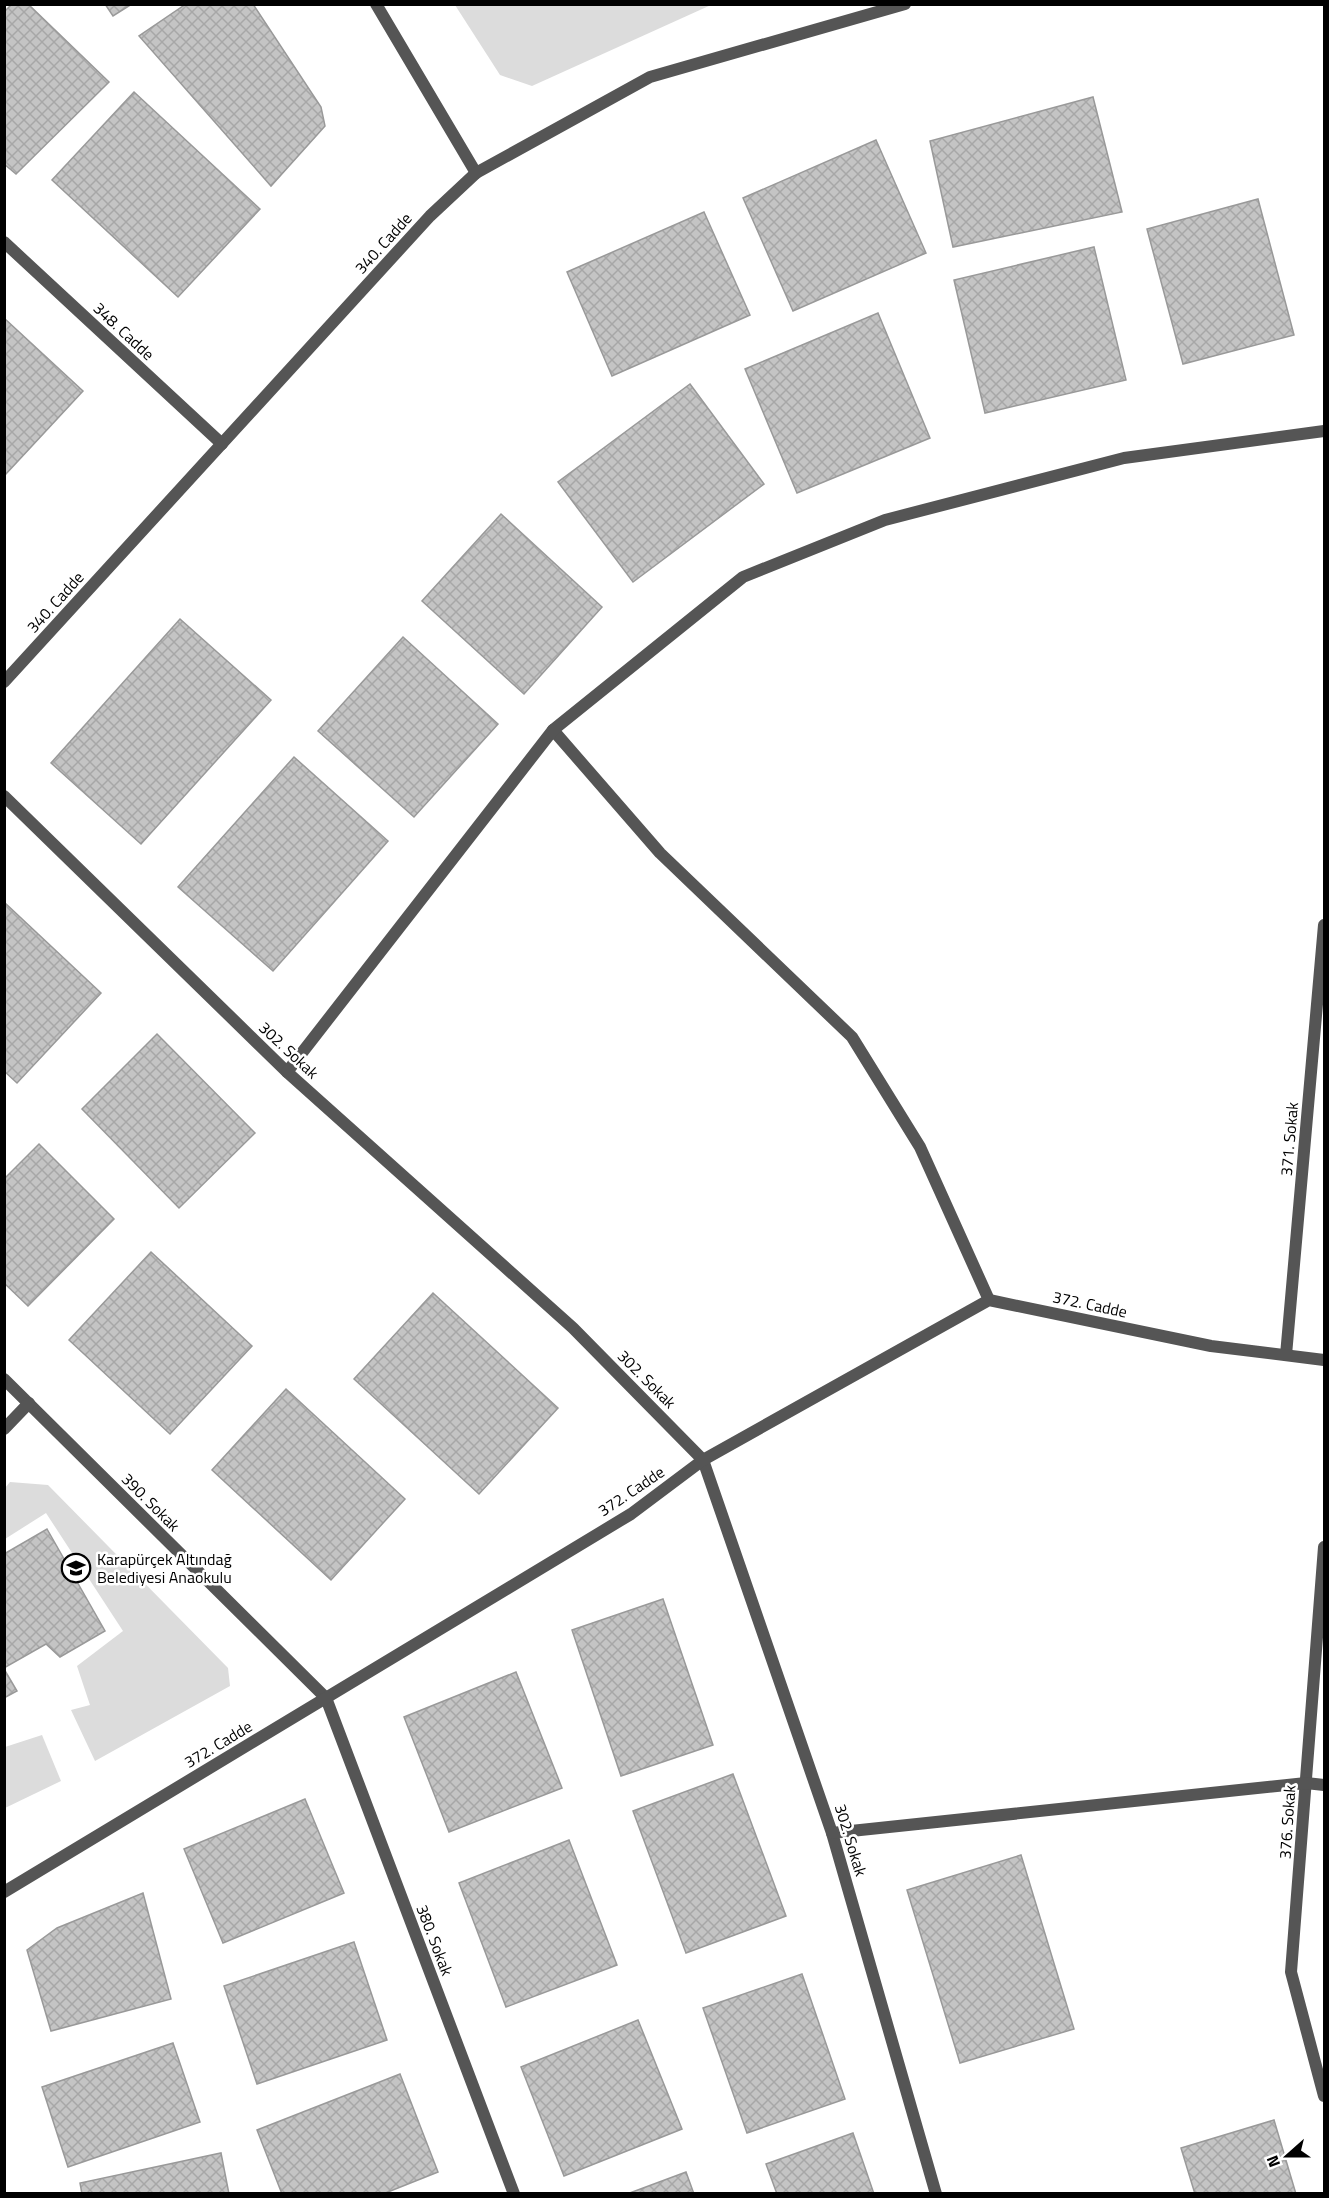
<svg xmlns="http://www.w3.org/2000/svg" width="1329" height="2198" viewBox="0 0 1329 2198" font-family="'Titillium Web',sans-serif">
	<defs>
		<pattern id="building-cross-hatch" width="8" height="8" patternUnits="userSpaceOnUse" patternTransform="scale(1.5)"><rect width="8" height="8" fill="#c4c4c4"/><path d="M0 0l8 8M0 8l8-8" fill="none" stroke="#a7a7a7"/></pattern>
	</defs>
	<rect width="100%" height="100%" fill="#fff"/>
	<!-- grass -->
	<g fill="#dcdcdc">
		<path d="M455,5H711L532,86L500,75Z"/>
		<path d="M10,1482L48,1485L228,1668L230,1686L95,1761L71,1710L90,1705L77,1666L123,1631L46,1513L5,1539V1488Z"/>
		<path d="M42,1735L61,1781L5,1808V1747Z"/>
	</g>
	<!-- building -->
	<g fill="url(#building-cross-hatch)" stroke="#999" stroke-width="1.5">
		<path d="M12,4H28L109,82L16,174L4,164V12Z"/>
		<path d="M105,4H132L113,16Z"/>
		<path d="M186,4H253L321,107L325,126L271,186L139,36Z"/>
		<path d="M134,92L260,209L178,297L52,180Z"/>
		<path d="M1093,97L1122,212L953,247L930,141Z"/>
		<path d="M876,140L926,253L793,311L743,198Z"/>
		<path d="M1258,199L1294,335L1183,364L1147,229Z"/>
		<path d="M704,212L750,315L612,376L567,272Z"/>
		<path d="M1094,247L1126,380L985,413L954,280Z"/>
		<path d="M878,313L930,438L797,493L745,369Z"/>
		<path d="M4,318L83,391L4,476Z"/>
		<path d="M690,384L764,484L633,582L558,482Z"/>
		<path d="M501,514L602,607L524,694L422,601Z"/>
		<path d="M180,619L271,700L141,844L51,763Z"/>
		<path d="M403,637L498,724L414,817L318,731Z"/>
		<path d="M294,757L388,841L273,971L178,887Z"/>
		<path d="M4,902L101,993L17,1083L4,1071Z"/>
		<path d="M157,1034L255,1133L179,1208L82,1109Z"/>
		<path d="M39,1144L114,1219L28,1306L4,1283V1179Z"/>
		<path d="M151,1252L252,1346L170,1434L69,1340Z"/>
		<path d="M433,1293L558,1408L479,1494L354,1379Z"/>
		<path d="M286,1389L405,1499L331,1580L212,1470Z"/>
		<path d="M47,1529L105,1631L60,1657L46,1644L4,1668V1554Z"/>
		<path d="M663,1599L713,1745L621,1776L572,1630Z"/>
		<path d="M4,1669L17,1691L4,1698Z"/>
		<path d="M516,1672L562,1788L449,1832L404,1717Z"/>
		<path d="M733,1774L786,1916L686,1953L633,1811Z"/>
		<path d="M305,1799L344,1893L223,1943L184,1849Z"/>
		<path d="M569,1840L617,1965L506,2007L459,1883Z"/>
		<path d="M1021,1855L1074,2029L960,2063L907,1890Z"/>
		<path d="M143,1893L171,1999L51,2031L27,1950L57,1928Z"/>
		<path d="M354,1942L387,2040L257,2084L224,1986Z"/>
		<path d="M802,1974L845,2099L747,2133L703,2008Z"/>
		<path d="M638,2020L682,2129L564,2176L521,2067Z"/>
		<path d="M173,2043L200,2122L68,2167L42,2087Z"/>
		<path d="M400,2074L438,2172L383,2194H282L257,2130Z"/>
		<path d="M1274,2120L1296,2194H1195L1181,2148Z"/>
		<path d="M853,2133L874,2194H777L766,2164Z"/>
		<path d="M221,2153L229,2194H82L80,2183Z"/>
		<path d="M686,2172L694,2194H627Z"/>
	</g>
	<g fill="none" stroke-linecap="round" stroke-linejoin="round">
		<!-- minor -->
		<g stroke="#555" stroke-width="12">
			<path d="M553,730L660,853L852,1037L920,1147L989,1300"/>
			<path d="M4,796L287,1072L573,1328L703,1460L832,1833L936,2194"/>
			<path d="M287,1072L553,730L743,577L885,520L1124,458L1324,431"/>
			<path d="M1286,1355L1324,925"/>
			<path d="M4,1379L326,1698L514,2194"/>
			<path d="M4,1429L29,1403"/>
			<path d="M1324,1547L1291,1972L1324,2096"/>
			<path d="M832,1833L1306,1783L1324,1785"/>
			<path d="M4,1892L631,1514L703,1460L989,1300L1211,1346L1324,1360"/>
		</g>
		<!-- tertiary -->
		<g stroke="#555" stroke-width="12">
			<path d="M376,4L476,173"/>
			<path d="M4,242L222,444"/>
			<path d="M4,682L430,216L476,173L650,77L905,4"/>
		</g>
	</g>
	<!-- icons -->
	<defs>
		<g id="school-ring" transform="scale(1.5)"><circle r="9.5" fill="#fff" stroke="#000" stroke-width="1.5"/><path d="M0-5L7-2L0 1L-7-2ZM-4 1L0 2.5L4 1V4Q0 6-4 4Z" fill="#000"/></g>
	</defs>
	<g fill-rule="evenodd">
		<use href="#school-ring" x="76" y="1568"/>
	</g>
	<g text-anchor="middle" stroke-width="5" stroke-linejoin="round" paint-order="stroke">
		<!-- street labels -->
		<g font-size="16" fill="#000" stroke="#fff">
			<text transform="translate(383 243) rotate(-48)" y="6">340. Cadde</text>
			<text transform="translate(124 331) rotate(43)" y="6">348. Cadde</text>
			<text transform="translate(55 602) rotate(-48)" y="6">340. Cadde</text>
			<text transform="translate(289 1050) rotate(43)" y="6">302. Sokak</text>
			<text transform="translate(1289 1139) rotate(-85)" y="6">371. Sokak</text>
			<text transform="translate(1090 1304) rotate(12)" y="6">372. Cadde</text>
			<text transform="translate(647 1379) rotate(45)" y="6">302. Sokak</text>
			<text transform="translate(631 1491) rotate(-34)" y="6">372. Cadde</text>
			<text transform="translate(151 1502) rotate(45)" y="6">390. Sokak</text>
			<text transform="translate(218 1744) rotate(-31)" y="6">372. Cadde</text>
			<text transform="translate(1287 1822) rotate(-86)" y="6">376. Sokak</text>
			<text transform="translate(851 1840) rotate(73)" y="6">302. Sokak</text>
			<text transform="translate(435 1940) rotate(69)" y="6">380. Sokak</text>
		</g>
		<!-- poi labels -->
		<g font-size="16" fill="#000" stroke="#fff" text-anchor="start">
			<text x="97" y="1565">Karapürçek Altındağ<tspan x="97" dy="18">Belediyesi Anaokulu</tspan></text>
		</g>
	</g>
	<!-- border -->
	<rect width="1329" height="2198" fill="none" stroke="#000000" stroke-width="12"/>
	<!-- north arrow -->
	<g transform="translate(1287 2156) rotate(249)" stroke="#ffffff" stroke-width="4.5" paint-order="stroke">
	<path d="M0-4.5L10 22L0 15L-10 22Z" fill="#000000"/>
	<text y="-9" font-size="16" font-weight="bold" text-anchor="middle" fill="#000000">N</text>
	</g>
</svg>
